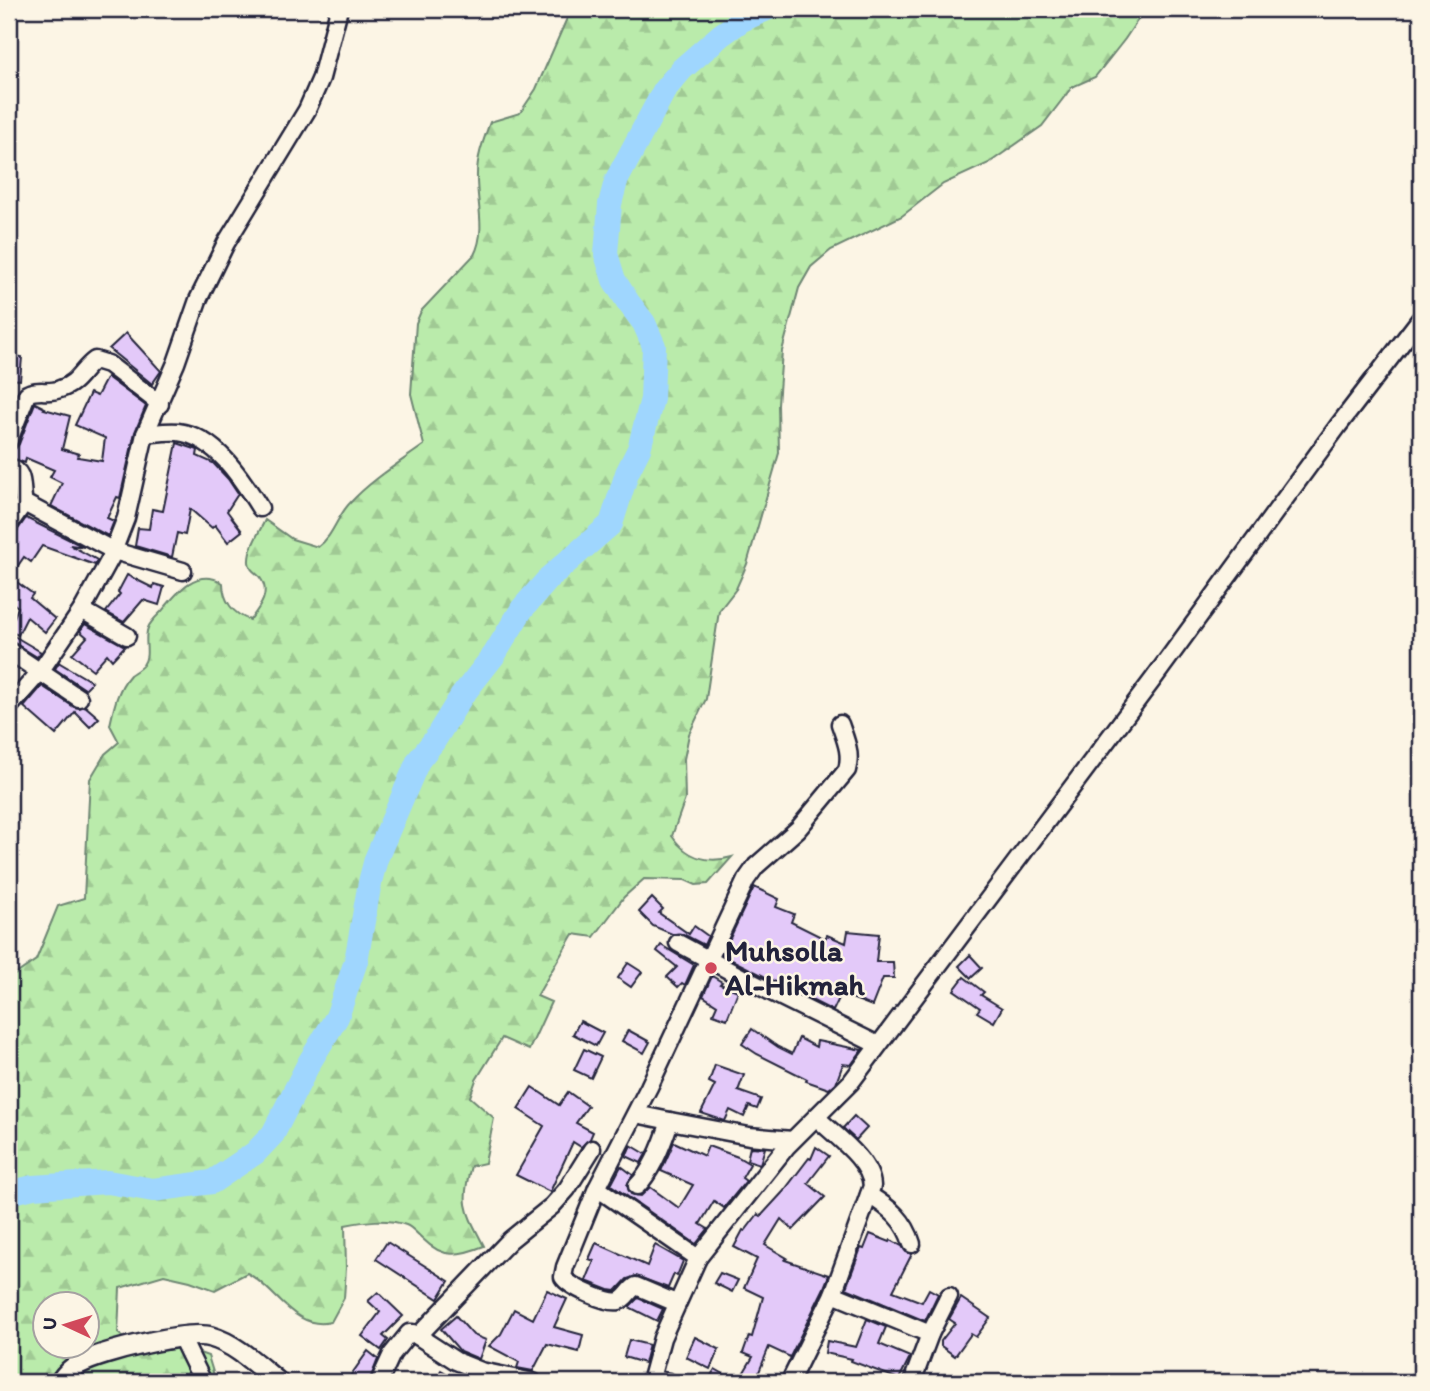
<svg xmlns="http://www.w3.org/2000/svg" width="1430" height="1391" viewBox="0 0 1430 1391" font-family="Itim,sans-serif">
	<defs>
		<pattern id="forest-firs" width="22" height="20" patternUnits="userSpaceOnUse" patternTransform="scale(1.75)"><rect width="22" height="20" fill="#baebab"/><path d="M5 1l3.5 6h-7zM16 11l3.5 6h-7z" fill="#a0c994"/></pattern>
	</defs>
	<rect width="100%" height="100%" fill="#fcf5e5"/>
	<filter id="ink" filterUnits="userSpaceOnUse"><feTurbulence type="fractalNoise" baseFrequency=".0143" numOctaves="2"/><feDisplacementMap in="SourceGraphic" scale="14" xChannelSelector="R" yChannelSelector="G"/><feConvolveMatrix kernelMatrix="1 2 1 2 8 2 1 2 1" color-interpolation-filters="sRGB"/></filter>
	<g filter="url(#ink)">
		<!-- forest -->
		<path fill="url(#forest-firs)" stroke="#6e8673" stroke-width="2" fill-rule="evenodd" d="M571,9H1145L1125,39L1095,77L1072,87L1042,126L989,163L943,184L902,216L831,250L811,267L799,288L782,351L778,405L779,453L747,564L736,589L719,611L706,699L689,734L684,759L685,799L672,836C686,857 707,864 732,857L708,884L696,885L685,880L644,879L624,897L594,937L573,934L537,996L551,1002L529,1050L502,1038L476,1080L470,1097L494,1118L485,1163L471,1166C460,1205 466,1211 484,1246C459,1256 443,1259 423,1239C418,1235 412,1227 406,1225C386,1218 365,1221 345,1225L346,1268L344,1298L331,1322C294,1331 276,1288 247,1273L215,1290L190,1281L164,1275L120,1288L118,1333L142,1353L169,1342L208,1356L216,1382H9V979L36,960L58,906L84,898L90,779L105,754L119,742L110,725C114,707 117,690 130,675C134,672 140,669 143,665C151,655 143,639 148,628C150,622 158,615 162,611C178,591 197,567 223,583C223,601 233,614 250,620C259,608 271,594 261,579C257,572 250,572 249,562C248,549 260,531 265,520L292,539L318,547C334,535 337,516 350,503C371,480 399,463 424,445L411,394L416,323L421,311L474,255C487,230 476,202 477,174C477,156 484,139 490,122L520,113L536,89ZM46,1304H88V1346H46Z"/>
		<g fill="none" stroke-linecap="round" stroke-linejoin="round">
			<!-- river -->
			<path stroke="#9fd6fe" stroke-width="24" d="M9,1193L33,1187L108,1182L153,1190L212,1182L255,1153L273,1134L309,1063L337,1017L356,961L370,882L376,859L418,761L434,741L461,697L494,655L522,609L551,576L611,524L627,473L639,449L652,399L654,346L644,323L628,302L614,280L606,254L610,204L616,181L665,89L682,69L721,35L742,20L767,9"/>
		</g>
		<!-- building -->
		<g fill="#e3c9f9" stroke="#22223b" stroke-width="2">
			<path d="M126,333L161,371L152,384L109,349Z"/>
			<path d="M9,355L22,357L20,380L9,379Z"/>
			<path d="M107,377L146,406L135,432L120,498L117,497L107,518L114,521L108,536L51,506L62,483L50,477L54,470L26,458L25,463L9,457V450L15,449L19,444L35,403L45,408L44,409L70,416L62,449L79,454L78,457L102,461L105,438L75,425L90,393L97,396Z"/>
			<path d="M177,443L198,450L197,456L213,463L228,479L238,494L227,511L242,531L228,542L215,525L212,528L190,509L185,535L177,533L172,557L135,546L138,528L149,529L152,509L163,511Z"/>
			<path d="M26,518L84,547L70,545L97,560L95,565L42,546L31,562L24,557L10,577L33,594L30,598L55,619L45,632L27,617L18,635L9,631L18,607L9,600V534L17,531Z"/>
			<path d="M127,575L153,588L154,584L164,587L159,605L143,600L124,622L106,612L120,594L118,592Z"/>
			<path d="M85,624L125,646L112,660L107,654L93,670L72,654L87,637L80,631Z"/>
			<path d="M14,636L41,652L37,657L11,641Z"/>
			<path d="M59,662L60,663L92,682L85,689L55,669Z"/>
			<path d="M42,686L74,707L79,708L85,706L99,718L90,727L75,712L56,735L24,707Z"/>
			<path d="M754,887L779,899L776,907L794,914L791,922L825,939L827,935L846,943L848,931L879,934L876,962H893L894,978H883L872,1006L841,994L833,1011L722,955Z"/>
			<path d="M652,898L663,909L659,913L689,934L694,926L708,936L704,945L683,934H672L653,926L639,912Z"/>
			<path d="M661,945L694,965L685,985L682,983L678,987L667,977L677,967L657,951Z"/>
			<path d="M970,955L982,968L971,978L959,966Z"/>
			<path d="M628,963L642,972L631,987L618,978Z"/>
			<path d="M712,976L722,982L720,984L738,991L727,1019L713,1014L717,1005L703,996Z"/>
			<path d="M964,977L984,992L981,995L1002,1008L994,1022L977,1012L980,1008L954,990Z"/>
			<path d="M580,1021L603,1033L596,1046L573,1034Z"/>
			<path d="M752,1029L778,1047L792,1054L799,1038L816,1047L817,1041L862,1050L851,1065L843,1064L836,1083L829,1089L806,1081L807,1079L757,1054L742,1044Z"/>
			<path d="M628,1030L650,1042L644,1053L622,1041Z"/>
			<path d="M584,1049L601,1057L591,1078L574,1070Z"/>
			<path d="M715,1065L744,1075L738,1091L761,1099L757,1109L749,1106L744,1117L730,1110L725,1121L701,1113L715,1085L709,1082Z"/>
			<path d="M532,1087L559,1105L568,1092L588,1106L576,1123L593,1132L590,1139L581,1147L573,1142L550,1192L516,1175L544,1126L518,1109Z"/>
			<path d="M854,1116L867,1128L856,1140L843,1128Z"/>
			<path d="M674,1142L704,1156L708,1146L738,1157L750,1164L742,1178L746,1181L724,1208L714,1201L700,1224L708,1229L696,1244L611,1185L621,1166L633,1175L627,1185L631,1194L641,1196L650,1187L679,1208L693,1185L661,1171Z"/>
			<path d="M631,1145L646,1154L641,1163L626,1156Z"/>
			<path d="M750,1147L765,1148L760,1164L747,1160Z"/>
			<path d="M816,1147L829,1156L808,1183L825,1197L793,1230L781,1219L765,1245L787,1258L785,1260L829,1275L823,1290L790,1357L769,1347L755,1382H707L715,1369L738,1382L753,1357L743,1353L749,1336L752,1337L763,1297L744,1288L757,1259L734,1247L743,1230L745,1231L758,1214L761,1216L783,1192L809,1158L811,1159Z"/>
			<path d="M870,1234L890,1242L891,1240L902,1246L906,1252L912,1254L893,1291L922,1302L929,1289L938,1294L925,1321L846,1288L861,1248L864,1249Z"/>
			<path d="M387,1242L449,1281L438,1299L376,1259Z"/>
			<path d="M596,1243L647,1266L655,1245L683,1261L677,1276L674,1274L668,1288L636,1276L627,1279L616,1291L609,1290L586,1281L594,1261L589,1259Z"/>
			<path d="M720,1273L738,1280L732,1292L714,1283Z"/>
			<path d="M547,1290L567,1299L554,1327L583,1335L579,1352L547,1344L533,1371L517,1368L519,1362L489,1346L501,1334L514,1309L533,1319Z"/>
			<path d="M378,1292L403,1316L383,1336L388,1340L381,1350L362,1336L380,1312L368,1301Z"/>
			<path d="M638,1298L663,1309L657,1321L629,1307Z"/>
			<path d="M961,1298L990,1318L976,1337L971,1334L955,1356L941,1346V1341L955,1323L949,1319Z"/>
			<path d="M456,1316L473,1335L486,1340L479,1359L460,1351L441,1329Z"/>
			<path d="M867,1319L886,1327L879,1344L910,1357L899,1379L851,1361L852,1359L825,1353L827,1341L856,1347Z"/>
			<path d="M695,1337L719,1349L710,1369L686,1357Z"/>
			<path d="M629,1340L649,1345L644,1363L624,1357Z"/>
			<path d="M368,1351L378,1359L369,1382H346Z"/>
			<path d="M441,1370L462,1382H434Z"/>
		</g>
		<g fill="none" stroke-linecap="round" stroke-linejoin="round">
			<!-- minor casing -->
			<g stroke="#22223b" stroke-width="21">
				<g id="minor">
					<path d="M145,434C156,433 167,431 178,432C215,436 242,479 260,508"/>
					<path d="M9,440L27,394C37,388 49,394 60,389C79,383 81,370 95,360L108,364L160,404"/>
					<path d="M9,467C26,472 20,487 24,503L114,551L183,571"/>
					<path d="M9,524L24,503"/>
					<path d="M82,610L127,636"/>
					<path d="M9,651L79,698"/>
					<path d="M9,707L39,673L82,610L110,559L126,518L145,434L176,363L198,300L226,243L307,110L321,78L339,9"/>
					<path d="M678,943L743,978L878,1045"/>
					<path d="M636,1114L670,1121"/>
					<path d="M637,1186C653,1170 663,1143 670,1121L749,1136L792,1140"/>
					<path d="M597,1188L698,1258"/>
					<path d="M869,1195C890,1208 905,1220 912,1244"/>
					<path d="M833,1294L930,1334"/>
					<path d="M676,1303L636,1286C629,1290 627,1298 619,1301C608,1304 569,1287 563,1277L565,1267L597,1188L649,1087L746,880L756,866L798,829L847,770C852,753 845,739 840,724"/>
					<path d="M418,1336L510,1240L552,1206L567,1189L592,1149"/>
					<path d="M181,1337L203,1382"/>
					<path d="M650,1379L669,1382"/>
					<path d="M791,1379L833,1294L872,1186C871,1160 834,1135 816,1117"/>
					<path d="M379,1382L392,1354L409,1333H413L456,1361L481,1371L533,1382"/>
					<path d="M650,1382L662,1338L698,1258L787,1146L851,1082L1154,678L1338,426L1421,318"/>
					<path d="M912,1382L930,1334L949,1296"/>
				</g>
			</g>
			<!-- tertiary casing -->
			<g stroke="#22223b" stroke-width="24">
				<path id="tertiary" d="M60,1382C65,1375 71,1368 79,1364C101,1352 189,1330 211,1337C236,1344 258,1366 278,1382"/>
			</g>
			<!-- minor -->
			<use href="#minor" stroke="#fcf5e5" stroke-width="16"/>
			<!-- tertiary -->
			<use href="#tertiary" stroke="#fcf5e5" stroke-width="19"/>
		</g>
	</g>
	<!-- markers -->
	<circle fill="#d1495b" stroke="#fcf5e5" stroke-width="2.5" cx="711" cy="968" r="7"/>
	<g text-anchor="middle" stroke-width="5" stroke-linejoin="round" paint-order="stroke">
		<!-- poi labels -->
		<g font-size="30" font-weight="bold" fill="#22223b" stroke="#fcf5e5" text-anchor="start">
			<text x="725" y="961">Muhsolla<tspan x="725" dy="34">Al-Hikmah</tspan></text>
		</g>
	</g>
	<!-- margin -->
	<rect width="1430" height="1391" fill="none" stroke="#fcf5e5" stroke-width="35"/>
	<rect x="18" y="18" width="1395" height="1356" fill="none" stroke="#22223b" stroke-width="2.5" filter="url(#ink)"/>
	<!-- north arrow -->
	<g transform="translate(66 1325) rotate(274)"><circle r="33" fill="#fcf5e5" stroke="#a5a1a1" stroke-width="2"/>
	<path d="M0-5L12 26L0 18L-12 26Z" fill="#d1495b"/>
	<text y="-10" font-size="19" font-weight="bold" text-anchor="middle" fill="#22223b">U</text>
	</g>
</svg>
